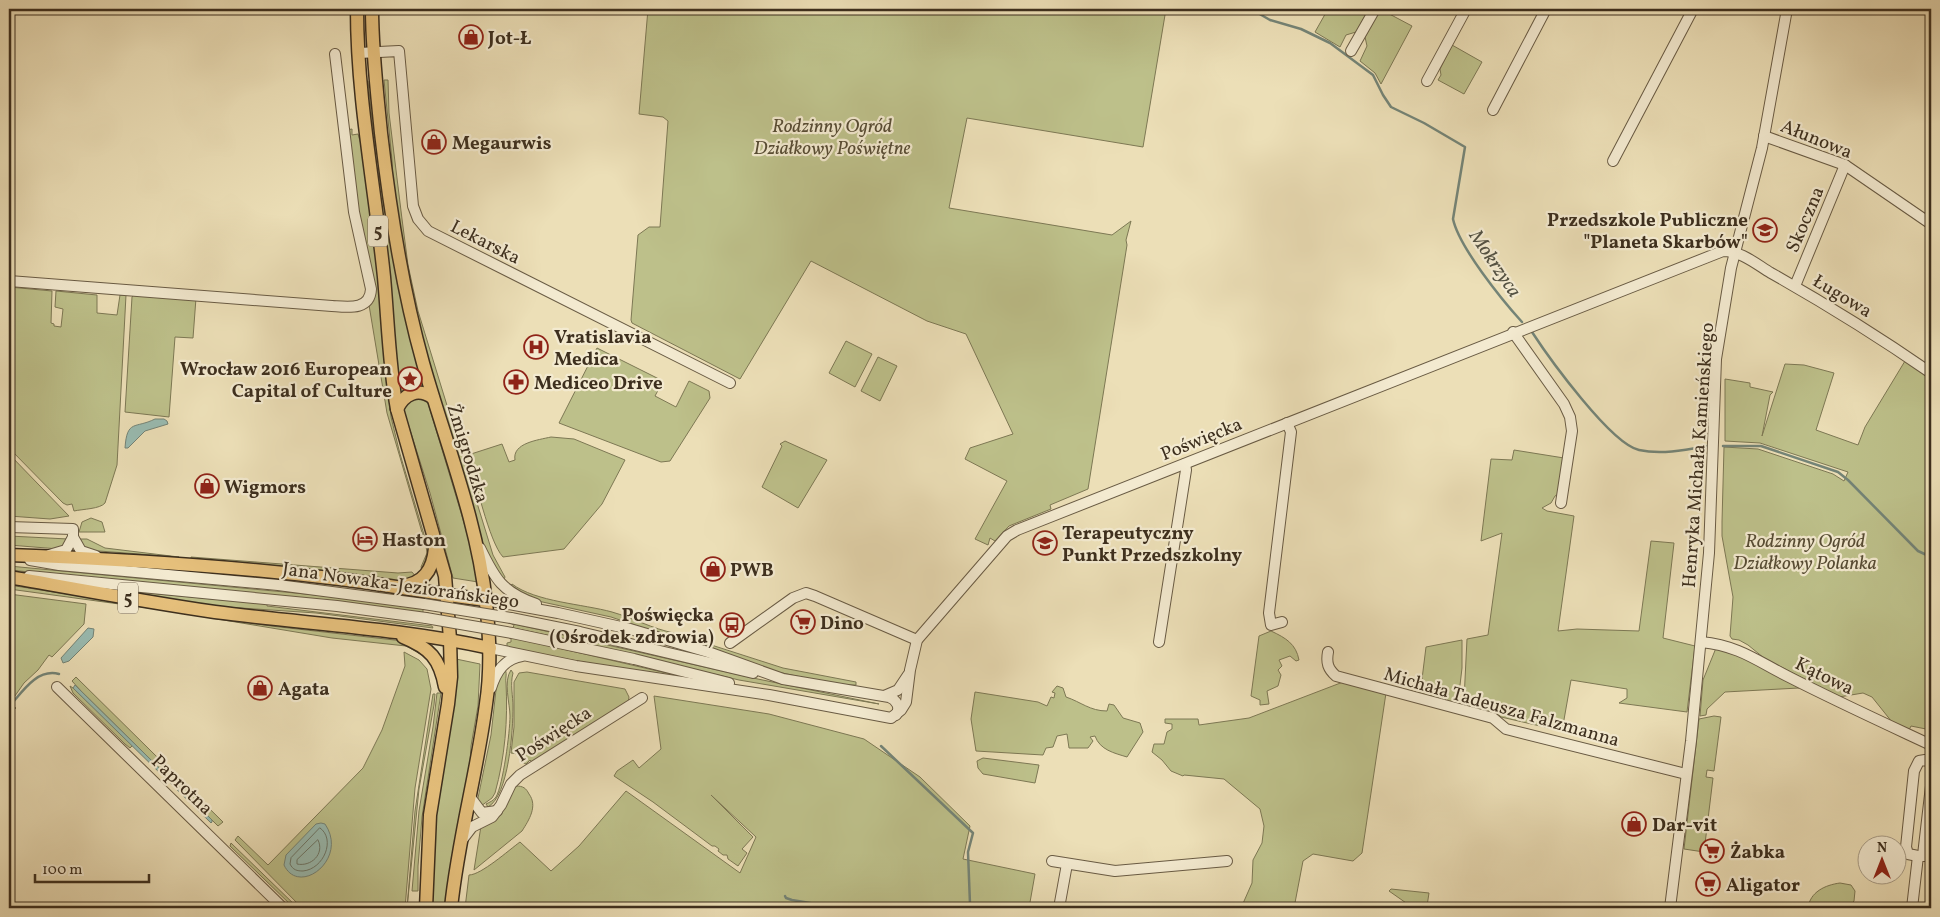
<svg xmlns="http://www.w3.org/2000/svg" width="1940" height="917" viewBox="0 0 1940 917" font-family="Vollkorn,serif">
	<rect width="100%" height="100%" fill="#ecdfb7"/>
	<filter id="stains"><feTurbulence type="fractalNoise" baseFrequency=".004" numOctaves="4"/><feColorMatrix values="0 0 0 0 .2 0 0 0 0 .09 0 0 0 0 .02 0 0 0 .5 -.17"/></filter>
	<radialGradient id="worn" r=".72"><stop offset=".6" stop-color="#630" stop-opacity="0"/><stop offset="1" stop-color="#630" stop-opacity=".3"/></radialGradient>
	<!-- green -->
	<g fill="#bdc08a" stroke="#7d7854">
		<path d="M648,9H1166L1143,147L967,118L949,208L1112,235L1131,221L1126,240L1127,245L1088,489L1050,505L1051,509L1009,526L995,541L990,538L988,545L975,539L1007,481L965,459L970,448L1013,434L966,334L927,321L811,261L740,379L632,323L631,320L638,235L649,227H660L668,121L663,117L639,114Z"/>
		<path d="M1328,9H1369L1356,32L1346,35L1340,47L1315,32Z"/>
		<path d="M1380,9L1412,26L1381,84L1375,73L1360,61L1367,46L1365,37Z"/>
		<path d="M1452,45L1482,62L1464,94L1438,80L1441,75L1440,69Z"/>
		<path d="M384,80H388L389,113L402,219L408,265L418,311L493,555L505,577L503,582L487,557L422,341L404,264L393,185L392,160Z"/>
		<path d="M368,81L377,167L424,389L400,394L365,82Z"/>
		<path d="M352,129V135L358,134L362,148L378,265L391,417L400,454L428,548V554L423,571L421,567L427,553L426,546L387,413L369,305L374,297L362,236L347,130Z"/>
		<path d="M9,287L52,291L51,323L54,324V326L61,327L63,309L55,307L56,291L97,295V313L117,315L120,295H126L117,465L105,503C100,509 83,509 74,511L72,504L67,505L63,503L9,448Z"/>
		<path d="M135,293L196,298L193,338L175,337L169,417L125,412L132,297Z"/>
		<path d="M846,341L872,354L855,387L829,373Z"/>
		<path d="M597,348L663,381L655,396L676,407L689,381L709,391L710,398L670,461L661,462L559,423Z"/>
		<path d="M878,357L897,366L880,401L861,391Z"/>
		<path d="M1905,361L1931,379V730L1911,726L1909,730L1892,722L1872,697L1863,693L1839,697L1764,658L1748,645L1739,640L1732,639L1730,636L1733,597L1722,536V522L1724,447L1758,449L1833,474L1844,481L1848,472L1760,443L1725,441V379L1750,383V387L1773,392L1770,395L1762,436L1785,364L1804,365L1834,373L1816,430L1858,445L1865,427Z"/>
		<path d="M414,398L425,400L428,403L468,536L478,582L453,578L430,493L404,411V406Z"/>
		<path d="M551,437L574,439L625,460L602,504L564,549L503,557C489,542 475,478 468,455L502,444L509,462L515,460C512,443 538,440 551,437Z"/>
		<path d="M785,441L827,460L798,508L762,487L782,446L780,444Z"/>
		<path d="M1514,450L1564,458L1560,493L1555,496L1551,503L1542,508L1547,511L1574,516L1558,631L1577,629L1639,631L1651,541L1674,543L1663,638L1695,646L1687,712L1619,703L1627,698V689L1571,680L1562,731L1501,717L1499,715L1467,707L1464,700L1467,639L1488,635L1502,533L1481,541L1491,459L1512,460Z"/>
		<path d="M9,454L69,516L50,519L9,516Z"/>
		<path d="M91,518L102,522L105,532H79L82,522Z"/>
		<path d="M9,536L68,539V542L59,549L9,545Z"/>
		<path d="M78,539H87L105,548L179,557L86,550Z"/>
		<path d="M191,557L398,573L412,572L416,577L398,581L219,563L191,558Z"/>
		<path d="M9,566L316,595L423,608V613L334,601L9,570Z"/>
		<path d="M512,584C536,602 583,604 612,612C633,618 653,629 674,633L783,668L856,682V685H839L768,670L611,617L538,601L509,588Z"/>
		<path d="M9,585L271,626L403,641L411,644L424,656L406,646L332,638L163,610L9,589Z"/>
		<path d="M115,590L267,604V606L432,626L433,628L316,613L211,606Z"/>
		<path d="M9,594L86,604L84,624L52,657L49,655L38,670L24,683L10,703L16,708L9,715Z"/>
		<path d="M510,623L753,678L879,704L739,680L579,642L513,628L514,625Z"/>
		<path d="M1271,631C1286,638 1296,644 1299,660L1296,661L1290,656L1279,660L1282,666L1278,670L1281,675L1278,686L1267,691L1269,704L1260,705V700L1251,696L1259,636Z"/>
		<path d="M511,637L705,682L677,678L507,649V643L511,642Z"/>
		<path d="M1462,640V668L1458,702L1454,705L1420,695L1426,647Z"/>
		<path d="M1716,648L1749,659L1799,688L1725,692L1707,709L1706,715L1700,716L1703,680Z"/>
		<path d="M404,652L419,660L427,669L431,689L415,788L405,908H302L235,840L238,836L268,865L363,768L382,730L405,666Z"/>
		<path d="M456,659L480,664L478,706L471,746L469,778L446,908H431L437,803Z"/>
		<path d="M504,668C508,673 505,677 506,683C508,720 505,757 495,793L492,798L481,806L478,798L491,735L497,681Z"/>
		<path d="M511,670L513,673C510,684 513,696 513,707C513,730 509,795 488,807L486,804C490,802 493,801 496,797C503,785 510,732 510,716C510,704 503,681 511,670Z"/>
		<path d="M527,672L625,689L629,697L628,703L532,762L530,760L526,764L522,762L518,754L511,753L514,727V682L519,673Z"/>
		<path d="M76,677L223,822L218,826L81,691L72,681Z"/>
		<path d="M1343,682L1386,693L1362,853L1353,861L1313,854L1303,861L1294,908H1241L1252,883L1253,860L1262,843L1264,826L1260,809L1224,779L1184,775L1183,776L1171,771L1162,760L1152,752L1154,744H1164L1167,732L1172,729V724L1165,723V719H1198L1199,725L1249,718Z"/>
		<path d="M70,686L73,688L133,745L130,748L125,744L73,693Z"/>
		<path d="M1057,686L1063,688L1066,697C1081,702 1090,711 1107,711L1109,704L1114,705L1123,718L1140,723L1143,732L1127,757C1114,753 1100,750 1095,736L1090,737L1093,741L1088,748H1069L1067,734L1057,736L1053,747L1046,748L1043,755L976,751L971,719L975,692L1038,702L1047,706L1051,697L1054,698L1055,693L1052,692Z"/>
		<path d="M437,693H441L422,817L418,866V891H412L419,811L433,727Z"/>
		<path d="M433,694H435L434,705L419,789L407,908L415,811Z"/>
		<path d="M654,696L769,714L864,739L920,777L970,826L963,859L1035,874L1029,908H465L469,875C481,875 509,850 520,842L551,871L579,846L626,791L740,873L756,837L711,795L753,837L742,849L747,853L738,866L728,859L727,855H723L718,851L719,849L715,846H712L653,802L614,776L617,771L633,760L639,768L661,749Z"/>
		<path d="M1714,716L1721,717L1714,771L1707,770L1706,777L1713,778L1704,852L1684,849L1699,719Z"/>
		<path d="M983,758L1039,765L1035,783L983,774L978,768L977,761Z"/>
		<path d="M516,786C523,786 526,788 529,794C538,806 529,820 522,831L474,870L481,826C501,823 505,805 513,788Z"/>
		<path d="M231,843L298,908H294L230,846Z"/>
		<path d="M1840,883L1851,885L1855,891L1854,901L1848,908H1808C1810,892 1825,885 1840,883Z"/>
		<path d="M1391,889L1429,893L1427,906L1409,905L1389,891Z"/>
	</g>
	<!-- water -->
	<g fill="#99bcb2" stroke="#748477">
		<path d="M155,419H164L167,421L168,424L145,431L128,448H125C127,419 135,429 155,419Z"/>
		<path d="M88,628L94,629L93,637L69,661L63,663L61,658Z"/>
		<path d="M75,685L212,820V822L211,823L73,688Z"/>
		<path d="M321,823L325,824C349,859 299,897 284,865L286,855L316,824Z"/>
	</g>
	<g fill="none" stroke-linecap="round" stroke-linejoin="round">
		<!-- shore -->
		<g stroke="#6b7668" stroke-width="1">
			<path d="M320,828C336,839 324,869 303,871C297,871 293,870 290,864L291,858Z"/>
			<path d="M318,840C325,854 311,867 297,864V860Z"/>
		</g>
		<!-- stream -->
		<g stroke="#748477" stroke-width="2.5">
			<path d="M1202,9H1214"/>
			<path d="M1251,9L1270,20L1301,29L1330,43L1373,75L1383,95L1391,107L1424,123L1465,147L1453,219C1459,247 1502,300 1522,322"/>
			<path d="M1532,332C1549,358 1611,444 1639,450C1661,455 1686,450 1708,446"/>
			<path d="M1723,446H1761L1838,472L1848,480L1918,551L1931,557"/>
			<path d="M9,707C22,692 37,668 59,674"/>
			<path d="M881,746L973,833L968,852L970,904"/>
			<path d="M785,896L786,898L792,900L840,908"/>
		</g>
		<!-- minor casing -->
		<g stroke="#695b44" stroke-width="12">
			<g id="minor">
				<path d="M1351,51L1375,9"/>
				<path d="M359,53L399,51L413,206L418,219L428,231L730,383"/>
				<path d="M1427,81L1466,9"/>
				<path d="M1493,110L1546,9"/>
				<path d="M1764,136L1845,165L1931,224"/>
				<path d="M1613,161L1693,9"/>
				<path d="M9,281L332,306C347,307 370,311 371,289L354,212L335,54"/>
				<path d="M1795,286L1845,165"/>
				<path d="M1513,332L1564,404L1570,417L1572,431L1561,503"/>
				<path d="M9,527L73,529V537L81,551L96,556"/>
				<path d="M480,548C495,579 502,592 536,604"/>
				<path d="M49,555L66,550L73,537"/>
				<path d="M30,560L59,565L278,585L424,604"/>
				<path d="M29,576L337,606L426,618"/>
				<path d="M486,600L558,613L630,629L708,652L783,679L889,697C897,700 901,708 896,715"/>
				<path d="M511,618L580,632L753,673"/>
				<path d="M1282,622L1271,625L1269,613L1291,432L1287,423"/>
				<path d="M512,633L634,659L729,683"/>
				<path d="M1159,642L1186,470L1185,464"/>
				<path d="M1701,642C1740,646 1757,661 1789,677C1836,701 1884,723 1931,745"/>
				<path d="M730,643L793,598L806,593L815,596L917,640"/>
				<path d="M490,648L576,666L769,695L891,718L901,710L906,702L910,670L917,640L1007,536L1017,530L1723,251C1741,251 1756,264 1771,273C1826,304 1879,337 1931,373"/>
				<path d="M1328,652C1326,663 1328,669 1336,676L1493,718L1506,729L1686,774"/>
				<path d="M57,687L283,908"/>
				<path d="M491,688C496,672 504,659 522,656"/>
				<path d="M884,696L898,690L908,675"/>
				<path d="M470,797L482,813L497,811"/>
				<path d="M462,840L472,827L492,817L501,805L511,784L520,775L642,698"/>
				<path d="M1923,855L1931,786"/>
				<path d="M1918,856L1908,854L1906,847L1914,771L1919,761L1925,760L1931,763"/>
				<path d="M1052,861L1115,871L1227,861"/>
				<path d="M1059,908L1067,864"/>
				<path d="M1670,908L1691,741L1709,553L1716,359L1731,268L1762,148L1787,9"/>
				<path d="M1912,908L1918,856H1931"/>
			</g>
		</g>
		<!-- major casing -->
		<g stroke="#3d2f1e" stroke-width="15">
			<g id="major">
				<path d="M357,9C357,99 375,188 384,277C388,321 389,366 397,409L445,576L450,639L451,677L448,704L430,815L426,908"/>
				<path d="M372,9C372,50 377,92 381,133C390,211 402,288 423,363C445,441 478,523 486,603C490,637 491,671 486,704C477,773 458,839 451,908"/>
				<path d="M397,409C404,394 418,387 433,398"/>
				<path d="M9,555C119,559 230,566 339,579C388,585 437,594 486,600"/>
				<path d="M9,577C77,589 146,602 215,612C307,624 399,628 490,648"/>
				<path d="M401,586C424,584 433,569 435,548"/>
				<path d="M403,637C430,648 440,659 445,687"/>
			</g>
		</g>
		<!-- minor -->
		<use href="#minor" stroke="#f3ead0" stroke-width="10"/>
		<!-- major -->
		<use href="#major" stroke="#e6c07c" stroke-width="12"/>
		<!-- minor-bridge casing -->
		<g stroke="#695b44" stroke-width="12" stroke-linecap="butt">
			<g id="minor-bridge">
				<path d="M424,604L511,618"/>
				<path d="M426,618L512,633"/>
			</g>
		</g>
		<!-- minor-bridge -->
		<use href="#minor-bridge" stroke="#f3ead0" stroke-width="10"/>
	</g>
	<!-- icons -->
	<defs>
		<g id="shop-ring" transform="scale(1.25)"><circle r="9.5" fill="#f3ead0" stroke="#8f2418" stroke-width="1.5"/><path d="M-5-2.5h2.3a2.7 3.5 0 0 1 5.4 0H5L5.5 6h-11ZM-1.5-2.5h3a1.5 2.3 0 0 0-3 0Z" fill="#8f2418"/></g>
		<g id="school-ring" transform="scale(1.25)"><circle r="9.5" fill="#f3ead0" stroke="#8f2418" stroke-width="1.5"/><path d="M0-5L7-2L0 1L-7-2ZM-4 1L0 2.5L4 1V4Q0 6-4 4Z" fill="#8f2418"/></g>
		<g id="hospital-ring" transform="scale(1.25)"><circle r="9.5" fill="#f3ead0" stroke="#8f2418" stroke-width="1.5"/><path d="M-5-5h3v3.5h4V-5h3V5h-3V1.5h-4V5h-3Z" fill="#8f2418"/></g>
		<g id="sight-ring" transform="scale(1.25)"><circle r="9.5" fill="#f3ead0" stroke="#8f2418" stroke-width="1.5"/><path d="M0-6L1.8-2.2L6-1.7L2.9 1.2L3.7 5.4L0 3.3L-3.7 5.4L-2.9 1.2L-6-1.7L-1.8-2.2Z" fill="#8f2418"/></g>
		<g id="pharmacy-ring" transform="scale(1.25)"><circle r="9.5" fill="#f3ead0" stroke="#8f2418" stroke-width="1.5"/><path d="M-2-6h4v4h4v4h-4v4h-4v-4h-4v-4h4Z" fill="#8f2418"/></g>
		<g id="hotel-ring" transform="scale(1.25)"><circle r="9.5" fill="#f3ead0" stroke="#8f2418" stroke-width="1.5"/><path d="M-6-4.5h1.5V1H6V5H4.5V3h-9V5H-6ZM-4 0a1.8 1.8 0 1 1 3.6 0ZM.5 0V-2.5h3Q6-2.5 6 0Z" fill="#8f2418"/></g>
		<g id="supermarket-ring" transform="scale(1.25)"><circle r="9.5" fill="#f3ead0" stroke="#8f2418" stroke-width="1.5"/><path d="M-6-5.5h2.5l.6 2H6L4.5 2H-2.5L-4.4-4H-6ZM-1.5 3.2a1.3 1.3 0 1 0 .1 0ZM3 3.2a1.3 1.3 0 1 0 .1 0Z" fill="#8f2418"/></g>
		<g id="bus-ring" transform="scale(1.25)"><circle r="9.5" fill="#f3ead0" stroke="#8f2418" stroke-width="1.5"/><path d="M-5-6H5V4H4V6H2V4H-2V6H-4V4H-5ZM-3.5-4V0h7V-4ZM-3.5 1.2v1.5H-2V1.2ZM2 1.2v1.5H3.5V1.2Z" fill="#8f2418"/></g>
	</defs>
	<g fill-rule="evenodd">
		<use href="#shop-ring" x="471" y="37"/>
		<use href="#shop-ring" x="434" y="142"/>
		<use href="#school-ring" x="1765" y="230"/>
		<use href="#hospital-ring" x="536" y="347"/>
		<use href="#sight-ring" x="410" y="379"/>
		<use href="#pharmacy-ring" x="516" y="382"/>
		<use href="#shop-ring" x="207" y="486"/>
		<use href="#hotel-ring" x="365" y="539"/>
		<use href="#school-ring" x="1045" y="543"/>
		<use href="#shop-ring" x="713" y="569"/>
		<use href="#supermarket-ring" x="803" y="622"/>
		<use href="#bus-ring" x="732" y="625"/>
		<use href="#shop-ring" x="260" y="688"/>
		<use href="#shop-ring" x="1634" y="824"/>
		<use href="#supermarket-ring" x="1712" y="851"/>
		<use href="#supermarket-ring" x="1708" y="884"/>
	</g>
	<g text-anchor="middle" stroke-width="4.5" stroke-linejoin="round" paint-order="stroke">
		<!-- shield labels -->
		<g fill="#f3ead0" stroke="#746753" stroke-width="1">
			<rect x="368" y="215.5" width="20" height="31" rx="4"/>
			<rect x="118" y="582.5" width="20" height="31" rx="4"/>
		</g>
		<g font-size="18" font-weight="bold" fill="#3d2f1e">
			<text x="378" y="237">5</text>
			<text x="128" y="604">5</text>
		</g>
		<!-- poi labels -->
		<g font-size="19" font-weight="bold" fill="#3d2f1e" stroke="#f3ead0" text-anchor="start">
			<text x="488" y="44">Jot-Ł</text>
			<text x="452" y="149">Megaurwis</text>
			<text x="1748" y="226" text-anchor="end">Przedszkole Publiczne<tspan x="1748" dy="22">"Planeta Skarbów"</tspan></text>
			<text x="554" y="343">Vratislavia<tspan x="554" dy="22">Medica</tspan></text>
			<text x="392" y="375" text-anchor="end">Wrocław 2016 European<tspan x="392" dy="22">Capital of Culture</tspan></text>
			<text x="534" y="389">Mediceo Drive</text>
			<text x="224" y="493">Wigmors</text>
			<text x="1062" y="539">Terapeutyczny<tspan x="1062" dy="22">Punkt Przedszkolny</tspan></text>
			<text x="382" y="546">Haston</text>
			<text x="730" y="576">PWB</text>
			<text x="714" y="621" text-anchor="end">Poświęcka<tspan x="714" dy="22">(Ośrodek zdrowia)</tspan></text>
			<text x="820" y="629">Dino</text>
			<text x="278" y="695">Agata</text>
			<text x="1652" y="831">Dar-vit</text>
			<text x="1730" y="858">Żabka</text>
			<text x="1726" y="891">Aligator</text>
		</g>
		<!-- park labels -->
		<g font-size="19" font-style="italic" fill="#574c34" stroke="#f3ead0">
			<text x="832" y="132">Rodzinny Ogród<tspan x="832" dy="22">Działkowy Poświętne</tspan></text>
			<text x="1805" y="547">Rodzinny Ogród<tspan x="1805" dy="22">Działkowy Polanka</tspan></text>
		</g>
		<!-- street labels -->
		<g font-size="19" fill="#3d2f1e" stroke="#f3ead0">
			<text transform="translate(1817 138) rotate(22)" y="7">Ałunowa</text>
			<text transform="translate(1804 219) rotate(-67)" y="7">Skoczna</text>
			<text transform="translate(486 241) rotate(27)" y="7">Lekarska</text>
			<text transform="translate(1843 295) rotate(31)" y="7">Ługowa</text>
			<text transform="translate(1201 438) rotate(-22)" y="7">Poświęcka</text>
			<text transform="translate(469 453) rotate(73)" y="7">Żmigrodzka</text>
			<text transform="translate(1697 455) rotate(-86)" y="7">Henryka Michała Kamieńskiego</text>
			<text transform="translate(401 584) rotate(8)" y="7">Jana Nowaka-Jeziorańskiego</text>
			<text transform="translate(1825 675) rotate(26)" y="7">Kątowa</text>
			<text transform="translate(1502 706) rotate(16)" y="7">Michała Tadeusza Falzmanna</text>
			<text transform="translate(553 733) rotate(-33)" y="7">Poświęcka</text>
			<text transform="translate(183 784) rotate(44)" y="7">Paprotna</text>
		</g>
		<!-- water labels -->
		<g font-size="20" font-style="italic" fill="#545243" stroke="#f3ead0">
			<text transform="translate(1496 263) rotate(56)" y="7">Mokrzyca</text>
		</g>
	</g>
	<!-- margin -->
	<rect width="1940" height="917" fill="none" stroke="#ecdfb7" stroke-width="30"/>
	<rect x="10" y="10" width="1920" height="897" fill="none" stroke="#3d2f1e" stroke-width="2.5"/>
	<rect x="15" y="15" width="1910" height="887" fill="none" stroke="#3d2f1e"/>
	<!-- north arrow -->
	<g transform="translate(1882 860)"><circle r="24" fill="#f3ead0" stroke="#aa9f89"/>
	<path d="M0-4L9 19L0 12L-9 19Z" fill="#8f2418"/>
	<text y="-8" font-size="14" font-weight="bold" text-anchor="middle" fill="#3d2f1e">N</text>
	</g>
	<!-- scale -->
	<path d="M35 874v8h114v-8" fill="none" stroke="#3d2f1e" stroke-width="2.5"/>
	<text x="42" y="874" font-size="15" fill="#3d2f1e" stroke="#f3ead0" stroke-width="4" paint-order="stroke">100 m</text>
	<rect width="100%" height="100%" filter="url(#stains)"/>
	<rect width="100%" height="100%" fill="url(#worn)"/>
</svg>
